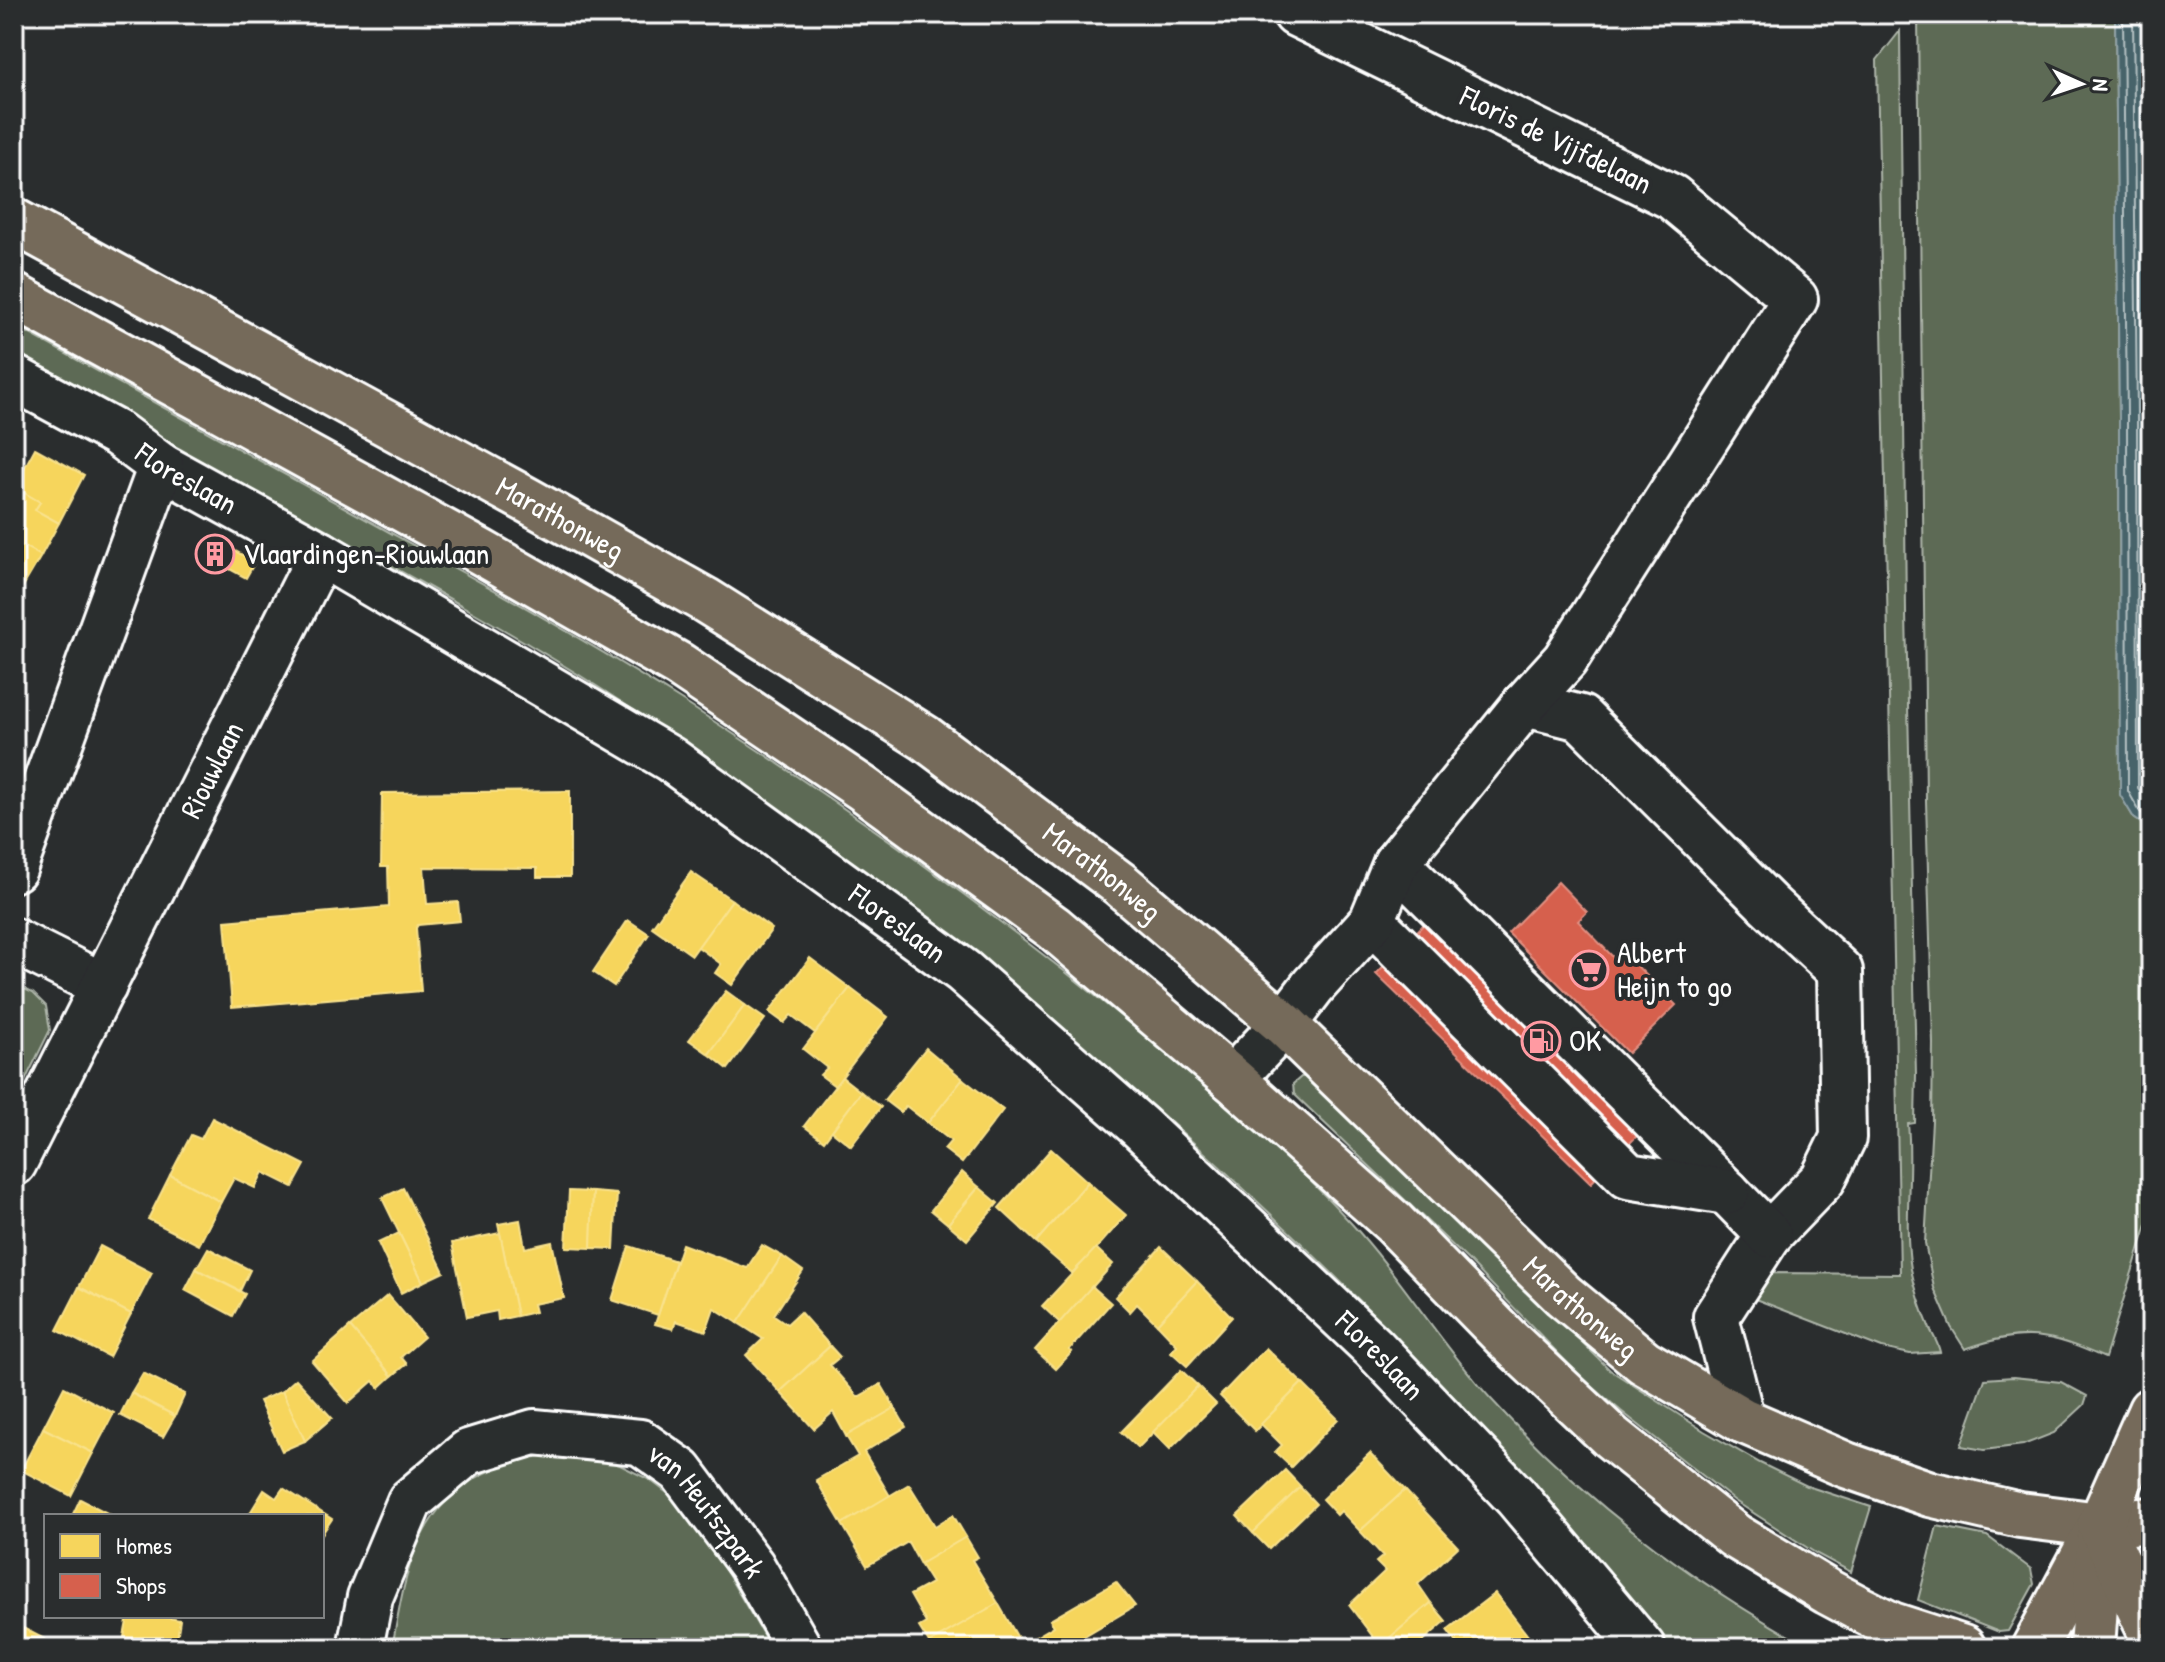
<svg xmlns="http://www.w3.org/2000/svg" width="2165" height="1662" viewBox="0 0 2165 1662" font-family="'Patrick Hand',sans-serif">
	<rect width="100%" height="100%" fill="#2a2d2e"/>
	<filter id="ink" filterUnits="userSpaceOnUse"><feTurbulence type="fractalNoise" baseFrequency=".0125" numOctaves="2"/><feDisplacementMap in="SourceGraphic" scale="16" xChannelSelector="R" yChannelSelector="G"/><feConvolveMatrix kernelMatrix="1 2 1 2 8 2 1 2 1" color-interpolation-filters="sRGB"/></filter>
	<g filter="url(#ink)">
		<!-- green -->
		<g fill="#5d6b54" stroke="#aeb5aa" stroke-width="2">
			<path d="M1918,14H2115L2119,418L2120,794L2134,818L2151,830V1212L2105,1358C2048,1333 2025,1328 1965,1349L1951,1327L1934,1288L1925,1243L1932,1121L1933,1043L1926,801Z"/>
			<path d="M1900,31L1906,613L1916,1075L1915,1123L1908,1124C1913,1172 1903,1221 1911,1269C1915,1289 1922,1310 1930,1329C1934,1337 1938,1343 1940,1352L1910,1354L1882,1348L1755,1299L1761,1285L1771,1273L1900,1274L1877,60Z"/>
			<path d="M14,325C136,393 258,460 380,527C482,583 585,639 684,702C836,799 983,904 1123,1018C1202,1082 1282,1148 1350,1222C1401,1277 1440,1343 1491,1399C1582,1499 1692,1582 1810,1648H1667C1620,1590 1576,1530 1526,1475C1255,1176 946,911 606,692C517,635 424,584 331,533C225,475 120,417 14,359Z"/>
			<path d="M14,987H20L33,993L46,1006L50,1030L14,1103Z"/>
			<path d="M1301,1077H1307L1312,1080L1459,1220L1610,1370L1704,1431L1760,1463L1807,1486L1871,1507L1851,1572L1817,1554L1735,1501L1621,1411L1580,1376L1468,1260L1294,1094L1293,1084Z"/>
			<path d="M2013,1377L2061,1382L2087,1396L2084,1405L2054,1433L2023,1445L1984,1450L1961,1446L1985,1379Z"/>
			<path d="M558,1454L593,1457L620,1465L650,1480L679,1502L713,1549L771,1648H392C404,1582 412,1515 476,1478C502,1463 529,1456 558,1454Z"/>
			<path d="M1937,1526L1987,1536L2031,1569L2034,1584L2008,1631L1999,1632L1918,1600Z"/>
		</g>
		<!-- water -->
		<path fill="#46636a" stroke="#90a1a6" stroke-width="2" d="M2115,14H2151V830L2134,818L2120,795L2119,418Z"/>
		<!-- homes -->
		<g fill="#f6d55c" stroke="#f9e28d" stroke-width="2">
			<path d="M35,448L84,475L59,523L35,510L40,502L14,487Z"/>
			<path d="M14,487L40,502L35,510L59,523L41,556L14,541Z"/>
			<path d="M214,540L227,548L217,569L202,561Z"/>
			<path d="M14,541L41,556L22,588L14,583Z"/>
			<path d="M235,551L255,562L246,578L226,567Z"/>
			<path d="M570,791V877H537V868L424,867L427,904L458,902L460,921L418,925L416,928L421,991L232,1007L225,921L389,907L388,867H381L382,793Z"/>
			<path d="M691,872L732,900L692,955L652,927Z"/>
			<path d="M732,900L772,929L732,985L715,973L721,964L698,947Z"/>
			<path d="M628,920L649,934L614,986L593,972Z"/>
			<path d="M810,958L850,988L815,1033L791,1015L784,1023L769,1012Z"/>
			<path d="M850,988L888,1017L835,1086L820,1075L827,1068L803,1049Z"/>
			<path d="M726,991L745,1005L709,1054L689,1040Z"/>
			<path d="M745,1005L765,1019L728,1069L709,1054Z"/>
			<path d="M926,1048L963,1079L928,1123L906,1106L901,1113L884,1100Z"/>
			<path d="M842,1077L861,1092L824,1141L804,1126Z"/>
			<path d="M963,1079L1003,1110L962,1163L944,1149L951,1141L928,1123Z"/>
			<path d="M861,1092L881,1107L851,1146L832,1131Z"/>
			<path d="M212,1118L305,1165L293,1187L263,1172L255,1188L234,1178L221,1202L170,1175L191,1135L201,1139Z"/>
			<path d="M1051,1149L1088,1182L1036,1242L999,1208Z"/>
			<path d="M962,1172L979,1187L948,1224L931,1210Z"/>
			<path d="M170,1175L221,1202L199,1245L148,1219Z"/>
			<path d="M1088,1182L1126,1215L1081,1266L1080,1265L1072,1273L1036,1242Z"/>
			<path d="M979,1187L998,1203L967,1240L948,1224Z"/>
			<path d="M403,1188L444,1272L423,1282L382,1198Z"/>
			<path d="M569,1191L593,1192L591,1248L566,1247Z"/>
			<path d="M593,1192L617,1194L614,1249L591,1248Z"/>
			<path d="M520,1220L525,1248L552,1242L564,1298L533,1304L535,1312L517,1316L498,1224Z"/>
			<path d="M399,1233L423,1282L401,1293L378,1243Z"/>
			<path d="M500,1233L517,1316L498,1320L497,1311L467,1317L452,1243Z"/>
			<path d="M682,1244L747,1268L762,1245L782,1256L738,1323L714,1308L706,1331L676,1321L673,1329L655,1324Z"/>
			<path d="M100,1246L152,1273L131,1314L79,1287Z"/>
			<path d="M629,1246L676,1261L658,1315L612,1300Z"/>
			<path d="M1161,1247L1197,1281L1157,1324L1137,1304L1130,1312L1115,1297Z"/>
			<path d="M208,1248L250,1270L240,1291L196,1269Z"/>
			<path d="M1096,1248L1113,1264L1060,1323L1042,1306Z"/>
			<path d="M782,1256L803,1271L774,1315L787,1324L800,1312L830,1346L780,1392L746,1355L763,1339L738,1323Z"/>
			<path d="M196,1269L245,1294L233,1316L185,1290Z"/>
			<path d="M1197,1281L1232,1317L1187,1366L1171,1352L1177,1345L1157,1324Z"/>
			<path d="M1092,1286L1111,1303L1069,1350L1072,1352L1056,1369L1035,1350Z"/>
			<path d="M79,1287L131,1314L109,1357L57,1330Z"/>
			<path d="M388,1295L424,1337L401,1357L407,1364L392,1376L350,1327Z"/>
			<path d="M350,1327L392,1376L379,1388L373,1381L348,1403L312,1361Z"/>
			<path d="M830,1346L840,1357L830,1365L858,1397L881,1384L895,1408L846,1436L833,1412L814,1429L780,1392Z"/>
			<path d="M1266,1348L1302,1383L1255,1431L1220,1396Z"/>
			<path d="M1181,1370L1198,1386L1138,1448L1121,1432Z"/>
			<path d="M143,1373L185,1394L175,1416L131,1393Z"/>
			<path d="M296,1379L332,1418L305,1441L282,1391Z"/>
			<path d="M1302,1383L1338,1419L1291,1467L1275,1452L1282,1445L1261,1424Z"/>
			<path d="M1198,1386L1216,1404L1170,1449L1153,1432Z"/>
			<path d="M64,1387L114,1413L93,1453L43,1428Z"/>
			<path d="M282,1391L305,1441L282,1451L259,1401Z"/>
			<path d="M131,1393L175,1416L163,1437L120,1415Z"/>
			<path d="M895,1408L906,1427L864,1452L890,1496L842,1524L816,1480L858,1456L846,1436Z"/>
			<path d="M43,1428L93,1453L71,1496L21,1470Z"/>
			<path d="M1370,1453L1405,1490L1360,1531L1341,1511L1337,1515L1322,1499Z"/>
			<path d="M1285,1470L1301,1487L1253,1533L1237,1516Z"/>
			<path d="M909,1484L935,1526L953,1515L966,1537L920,1564L908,1542L867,1566L842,1524Z"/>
			<path d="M1300,1487L1316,1504L1269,1549L1253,1533Z"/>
			<path d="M283,1488L332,1519L322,1534V1516H248L264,1490L276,1498Z"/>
			<path d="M1405,1490L1458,1547L1418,1584L1431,1603L1380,1646L1349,1605L1385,1571L1376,1562L1383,1556L1360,1531Z"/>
			<path d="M80,1499L113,1516H72Z"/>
			<path d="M966,1537L978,1557L972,1560L998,1603L929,1643L919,1627L926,1623L910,1595L932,1583L920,1564Z"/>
			<path d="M1116,1582L1135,1606L1064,1648H932L929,1643L998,1603L1022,1645L1054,1626L1050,1620Z"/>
			<path d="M1495,1593L1532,1641L1523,1648H1461L1447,1630Z"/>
			<path d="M1431,1603L1446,1621L1415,1648H1381L1380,1646Z"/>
			<path d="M128,1616H157L180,1620L176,1645L124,1637Z"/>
			<path d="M17,1625L60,1647L59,1648H14V1631Z"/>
		</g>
		<!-- shops -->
		<g fill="#d6604d" stroke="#e29082" stroke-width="2">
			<path d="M1558,882L1587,912L1578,921L1615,959L1622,951L1676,1005L1628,1053L1508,933Z"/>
			<path d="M1453,894L1668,1104L1591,1183L1376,974Z"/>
		</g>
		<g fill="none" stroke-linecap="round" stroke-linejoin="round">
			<!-- shore -->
			<g stroke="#b5c1c3" stroke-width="2">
				<path d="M2123,14L2127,418L2128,791L2140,812L2151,820"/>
				<path d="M2133,14L2137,418L2138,788L2151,808"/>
				<path d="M2145,14L2149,418L2148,725L2151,788"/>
			</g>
			<!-- minor casing -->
			<g stroke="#fff" stroke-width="50">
				<g id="minor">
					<path id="s1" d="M14,378L118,434L161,466L321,554L670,759L963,971L1139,1126L1373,1347L1516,1497L1643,1648"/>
					<path d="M1525,704L1581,718L1769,905L1840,971L1843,1138L1823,1179L1769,1235L1716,1317L1742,1420"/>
					<path d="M1396,863L1727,1192L1769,1235"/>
					<path d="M14,869L161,466"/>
					<path d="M1372,921L1628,1176L1727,1192"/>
					<path d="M14,941L104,986"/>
					<path d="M1232,1079L1284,1024L1313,986L1372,921L1396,863L1525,704L1565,660L1795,299L1672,197L1296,14"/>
					<path id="s2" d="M14,1163L321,554"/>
					<path id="s3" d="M360,1648L370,1597L410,1501L468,1452L534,1432L640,1442L681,1471L752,1566L799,1648"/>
				</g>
			</g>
			<!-- major casing -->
			<g stroke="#fff" stroke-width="50">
				<g id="major">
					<path id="s4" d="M14,221L527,500L705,600L925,738L1120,884L1284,1024L1563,1295L1644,1362L1742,1420L1846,1465L1930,1494L2020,1515L2100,1525L2151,1520"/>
					<path d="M14,296L481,552L679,665L862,788L1054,928L1232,1079L1394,1223L1508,1340L1611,1437L1735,1536L1828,1592L1860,1609L1892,1625L1963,1648"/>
					<path d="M2034,1648L2100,1525"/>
					<path d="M2092,1648L2100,1535"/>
				</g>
			</g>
			<!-- highway casing -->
			<g stroke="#fff" stroke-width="50">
				<path id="highway" d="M2151,1410L2100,1525L2151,1633"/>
			</g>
			<!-- minor -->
			<use href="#minor" stroke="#2a2d2e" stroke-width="44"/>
			<!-- major -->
			<use href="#major" stroke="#746a5a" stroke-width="44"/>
			<!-- highway -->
			<use href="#highway" stroke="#746a5a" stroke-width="44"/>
		</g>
	</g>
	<!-- icons -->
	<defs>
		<g id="building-ring" transform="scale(2)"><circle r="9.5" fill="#2a2d2e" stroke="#ff9aa2" stroke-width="1.5"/><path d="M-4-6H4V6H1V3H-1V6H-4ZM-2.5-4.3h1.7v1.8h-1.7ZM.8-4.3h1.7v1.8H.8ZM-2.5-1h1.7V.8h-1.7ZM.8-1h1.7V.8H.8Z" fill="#ff9aa2"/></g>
		<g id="supermarket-ring" transform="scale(2)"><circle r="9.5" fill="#2a2d2e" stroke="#ff9aa2" stroke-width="1.5"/><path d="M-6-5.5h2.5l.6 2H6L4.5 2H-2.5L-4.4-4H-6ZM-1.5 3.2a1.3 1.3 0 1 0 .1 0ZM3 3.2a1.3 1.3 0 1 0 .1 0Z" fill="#ff9aa2"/></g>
		<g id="fuel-ring" transform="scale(2)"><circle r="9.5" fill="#2a2d2e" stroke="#ff9aa2" stroke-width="1.5"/><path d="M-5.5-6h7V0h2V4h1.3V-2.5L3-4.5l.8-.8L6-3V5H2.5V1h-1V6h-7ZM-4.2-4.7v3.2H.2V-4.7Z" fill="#ff9aa2"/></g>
	</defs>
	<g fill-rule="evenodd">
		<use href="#building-ring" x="215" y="554"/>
		<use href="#supermarket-ring" x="1589" y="970"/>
		<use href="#fuel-ring" x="1541" y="1041"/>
	</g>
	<g text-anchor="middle" stroke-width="8" stroke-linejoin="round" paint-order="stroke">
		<!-- street labels -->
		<g font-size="30" fill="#fff" stroke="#2a2d2e">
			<text transform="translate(1556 140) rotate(26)" y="10">Floris de Vijfdelaan</text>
			<text dy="10" stroke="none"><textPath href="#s1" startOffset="200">Floreslaan</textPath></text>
			<text dy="10" stroke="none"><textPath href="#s4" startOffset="622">Marathonweg</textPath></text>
			<text dy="10" stroke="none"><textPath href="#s2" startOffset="440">Riouwlaan</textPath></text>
			<text dy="10" stroke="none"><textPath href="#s4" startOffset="1270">Marathonweg</textPath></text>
			<text dy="10" stroke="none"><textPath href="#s1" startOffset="1040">Floreslaan</textPath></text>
			<text dy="10" stroke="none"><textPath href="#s4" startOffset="1918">Marathonweg</textPath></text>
			<text dy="10" stroke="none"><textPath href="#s1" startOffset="1688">Floreslaan</textPath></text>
			<text dy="10" stroke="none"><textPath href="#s3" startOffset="504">van Heutszpark</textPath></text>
		</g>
		<!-- poi labels -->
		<g font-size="30" fill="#fff" stroke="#2a2d2e" text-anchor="start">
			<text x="243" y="564">Vlaardingen-Riouwlaan</text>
			<text x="1617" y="963">Albert<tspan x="1617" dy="34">Heijn to go</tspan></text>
			<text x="1569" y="1051">OK</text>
		</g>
	</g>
	<!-- margin -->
	<rect width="2165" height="1662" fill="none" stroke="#2a2d2e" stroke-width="48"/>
	<rect x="24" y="24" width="2117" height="1614" fill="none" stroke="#fff" stroke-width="3" filter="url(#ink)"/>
	<!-- legend -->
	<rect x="44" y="1514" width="280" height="104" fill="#2a2d2e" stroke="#7f8182" stroke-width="2"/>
	<rect x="60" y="1534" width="40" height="24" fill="#f6d55c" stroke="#7f8182" stroke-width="2"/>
	<text x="116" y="1554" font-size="24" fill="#ffffff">Homes</text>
	<rect x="60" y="1574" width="40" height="24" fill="#d6604d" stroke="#7f8182" stroke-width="2"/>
	<text x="116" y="1594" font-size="24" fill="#ffffff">Shops</text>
	<!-- north arrow -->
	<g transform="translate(2081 84) rotate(93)" stroke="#2a2d2e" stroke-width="6" paint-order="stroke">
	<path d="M0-6L14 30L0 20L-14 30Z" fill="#ffffff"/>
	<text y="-12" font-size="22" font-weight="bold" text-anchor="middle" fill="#ffffff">N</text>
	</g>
</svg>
